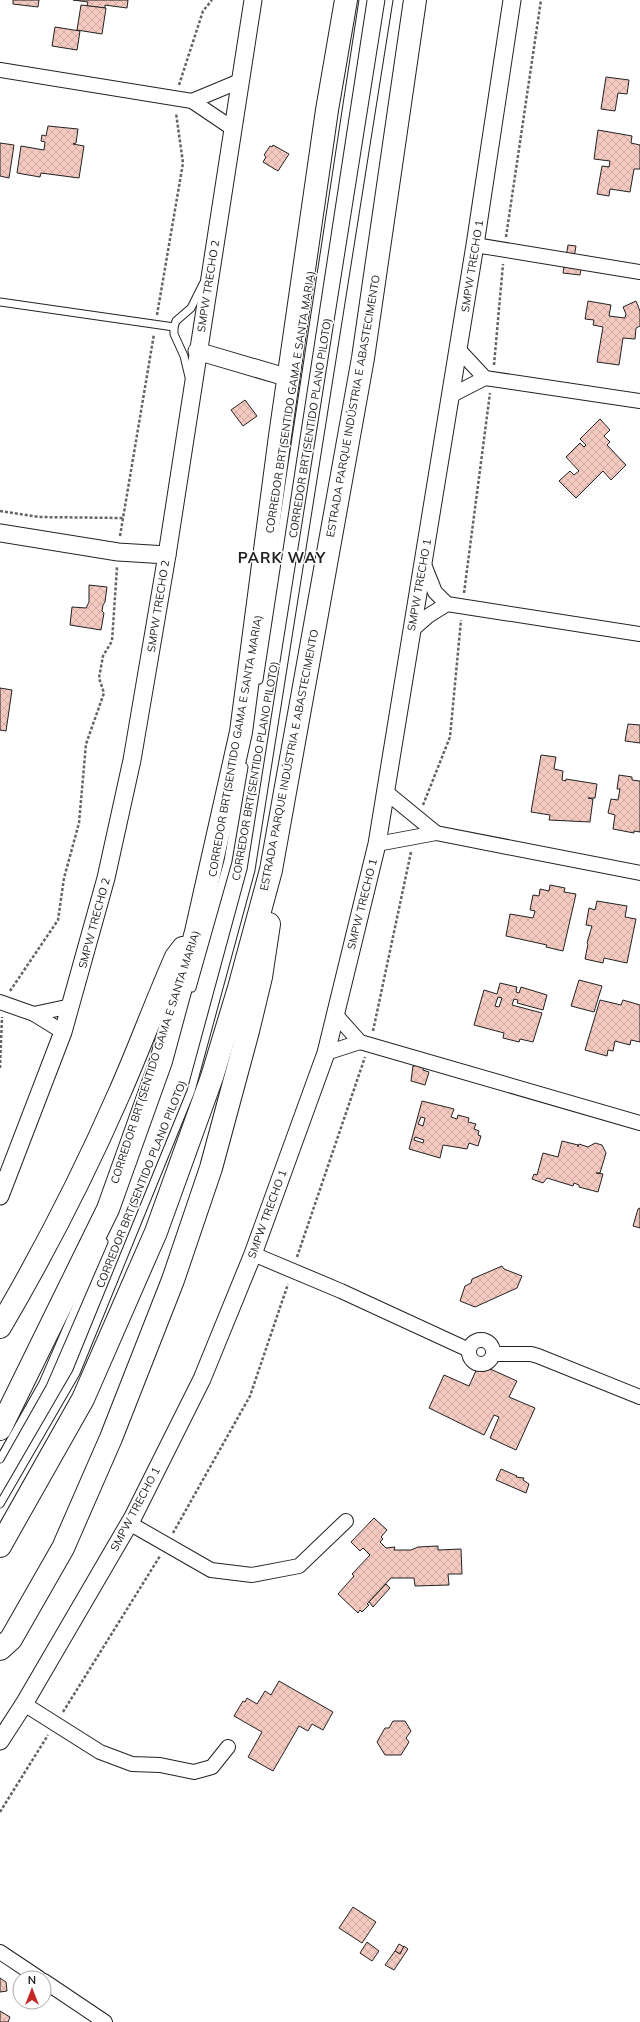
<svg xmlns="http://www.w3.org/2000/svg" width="640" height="2022" viewBox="0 0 640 2022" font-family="Mulish,sans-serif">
	<defs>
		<pattern id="building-cross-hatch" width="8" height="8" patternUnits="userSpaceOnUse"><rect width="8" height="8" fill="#f3c9c0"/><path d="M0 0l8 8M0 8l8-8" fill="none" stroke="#d0aca5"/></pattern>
	</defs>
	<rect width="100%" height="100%" fill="#fff"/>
	<!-- building -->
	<g fill="url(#building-cross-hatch)" stroke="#222" fill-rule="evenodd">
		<path d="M13,0H39L38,7L13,4Z"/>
		<path d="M73,0H128L127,8L105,5V8L87,6L88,2Z"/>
		<path d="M81,5L106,8L102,34L77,30Z"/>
		<path d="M55,27L80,31L77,50L52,46Z"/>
		<path d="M606,77L629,80L627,94L618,93L615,111L601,109Z"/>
		<path d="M48,126L78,129L76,143L73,144L84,146L79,178L41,173L40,177L17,173L21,146L44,150L45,142L41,141L42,135L46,136Z"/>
		<path d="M598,130L632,136L631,143L640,145V169H634L630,192L610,189L609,196L597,194L602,166L609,167L610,161L594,159Z"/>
		<path d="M0,143L14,145L9,178L0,176Z"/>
		<path d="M273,145L289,154L278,171L263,162L266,157L264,155L270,146L272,147Z"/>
		<path d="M568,245L576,246L574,258L566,257Z"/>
		<path d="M564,267L581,269L580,275L563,273Z"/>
		<path d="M588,301L611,305L609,316L625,318L626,314L623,307L636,301L640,311V326L636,328L635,339L623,338L619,365L597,362L603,327L593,325L594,320L585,319Z"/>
		<path d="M245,400L257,416L243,426L231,410Z"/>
		<path d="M600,419L610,430L604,436L610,442L607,445L626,465L611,480L603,471L576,498L559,481L570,471L574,475L579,471L566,457L580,443L584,447L586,445L580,439Z"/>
		<path d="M89,585L107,587L105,602L103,605L102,611L104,613L101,630L70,625L72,607L86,608L89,602Z"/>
		<path d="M0,688L12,690L6,731L0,730Z"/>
		<path d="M628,724L640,725V743L625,741Z"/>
		<path d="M541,755L556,757L554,769L563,771L562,780L566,781V779L597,784L595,798H588L593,799L590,822L549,820L550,815L531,812Z"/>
		<path d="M619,775L632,777V780L640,781V832L634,831V833L613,829L615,815L608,813L611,799L618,800L620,789H617Z"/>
		<path d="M550,885L565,888L564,892L576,894L563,951L546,947L547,945L506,936L510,914L533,918L535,911L530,910L533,895L539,896L540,889L549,891Z"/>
		<path d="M597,901L627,906L625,917L636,919L627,963L604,958L603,963L585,959L588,944L587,943L592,926L586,925L589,908L595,910Z"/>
		<path d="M579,980L602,986L594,1012L571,1006Z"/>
		<path d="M500,983L517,987L516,992L519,993L521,987L547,995L543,1010L517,1003L518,1000L514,999L512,1005L542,1013L533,1042L520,1039L519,1042L503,1038L504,1033L474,1025L484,990L497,994ZM498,997L502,998L499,1007L495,1006Z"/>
		<path d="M600,1000L621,1005L623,1000L640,1005V1042L631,1040L630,1045L615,1041L613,1051L608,1050L607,1056L585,1050Z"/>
		<path d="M418,1055L426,1057L423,1070L429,1072L425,1085L411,1081L413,1066H415Z"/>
		<path d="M422,1101L454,1109L451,1117L457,1119L458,1115L469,1118L468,1122L476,1124L474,1129L479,1131L478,1135L481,1136L478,1146L469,1143L467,1149L443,1145L440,1158L409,1149ZM421,1117L425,1118L423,1126L418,1124ZM415,1137L424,1140L423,1143L414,1140Z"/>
		<path d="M562,1141L578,1145V1147L579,1144L588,1147L595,1143L602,1145L606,1153L600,1173H596L603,1174L598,1192L579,1187V1185L574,1183L573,1186L547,1178L543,1183L532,1179L534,1174L537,1175L543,1153L558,1157Z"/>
		<path d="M640,1208V1228L633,1226L638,1209Z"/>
		<path d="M502,1266L504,1269L522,1276L517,1288L475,1307L460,1301L465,1286L471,1283L472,1279Z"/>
		<path d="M479,1364L517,1381L509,1397L535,1408L516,1450L490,1438L499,1417L494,1415L484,1435L429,1408L444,1375L469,1386Z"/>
		<path d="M501,1469L517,1476L516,1477L524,1478L523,1480L529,1484L526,1493L496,1480Z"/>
		<path d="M374,1518L387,1530L381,1537L383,1539L380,1542L386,1548L395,1547L394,1550H411L418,1547L438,1546V1550L461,1549L462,1574H448L449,1585L415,1586L414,1578H391L367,1604L369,1605L362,1612L360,1610L358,1613L338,1594L354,1576L352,1574L370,1555L363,1548L360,1551L351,1542Z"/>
		<path d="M386,1584L390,1588L373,1607L369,1602Z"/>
		<path d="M279,1681L333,1712L323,1730L312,1724L308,1731L299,1726L273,1771L248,1757L262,1732L234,1716L243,1701L245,1702L247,1698L257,1704L265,1691L271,1695Z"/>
		<path d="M393,1721H405L411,1731L406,1738L409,1742L401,1755H385L377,1742L385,1728H389Z"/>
		<path d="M353,1907L376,1922L362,1943L339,1928Z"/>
		<path d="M367,1942L379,1951L372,1961L360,1953Z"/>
		<path d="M399,1944L404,1947L400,1954L395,1951Z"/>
		<path d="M404,1946L408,1949L394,1970L385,1965L395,1951L400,1954Z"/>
		<path d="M0,1978L6,1982L7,1991L0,1992Z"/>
		<path d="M0,2011L10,2017L8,2022H0Z"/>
	</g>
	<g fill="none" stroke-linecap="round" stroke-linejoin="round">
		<!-- service casing -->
		<g stroke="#222" stroke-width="9">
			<g id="service">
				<path d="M0,302L174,327"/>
				<path d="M189,377L184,356L174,334V327L176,321L191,308L203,284"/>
				<path d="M259,680L363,0"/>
				<path d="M192,988L228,861L244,767"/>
				<path d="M0,1459L43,1383L104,1242"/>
				<path d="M0,1504L76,1373L191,1091L251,870L389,0"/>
			</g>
		</g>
		<!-- minor casing -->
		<g stroke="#222" stroke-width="16">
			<g id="minor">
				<path d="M0,70L192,101L232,128"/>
				<path d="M192,101L240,81"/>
				<path d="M475,245L640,272"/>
				<path d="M458,349L485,378L640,401"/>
				<path d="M450,396L485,378"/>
				<path d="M423,562L435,592L447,604L640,634"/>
				<path d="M411,631L428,616L447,604"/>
				<path d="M386,792L436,833"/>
				<path d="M377,844L436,833L640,873"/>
				<path d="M0,1002L34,1014L63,1032"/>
				<path d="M34,1014L71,1006"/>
				<path d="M335,1014L360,1042L640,1123"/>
				<path d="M326,1053L360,1042"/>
				<path d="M253,1254L341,1291L469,1350"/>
				<circle cx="481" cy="1352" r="12"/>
				<path d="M493,1354H531L538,1356L640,1397"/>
				<path d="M129,1523L211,1570L252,1575L299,1566L346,1521"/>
				<path d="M24,1704L100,1752L132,1764L160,1765L194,1772L212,1767L228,1747"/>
				<path d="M0,1952L39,1978"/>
				<path d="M44,1981L105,2022"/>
			</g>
		</g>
		<!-- tertiary casing -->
		<g stroke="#222" stroke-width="19">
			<g id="tertiary">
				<path d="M197,351L289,378"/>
				<path d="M0,533L118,552L167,555"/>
				<path d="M0,1196L63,1032L106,878L132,760L167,555L253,0"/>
				<path d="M0,1741L24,1704L133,1517L202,1379L253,1254L326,1053L377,844L475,245L512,0"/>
			</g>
		</g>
		<!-- trunk casing -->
		<g stroke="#222" stroke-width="24">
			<g id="trunk">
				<path d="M0,1327C44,1252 84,1174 119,1094C139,1049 156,1002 176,957L183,948"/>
				<path d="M0,1429L108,1209L161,1061L196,932L241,732L280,436L327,110L346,0"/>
				<path d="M0,1546L83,1399L156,1232L212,1077L239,988L271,870L363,358L415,0"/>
				<path d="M0,1649L11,1639L63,1548L111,1438L173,1280L211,1168L248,1031L261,977L269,924"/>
			</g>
		</g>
		<!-- path -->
		<g stroke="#646464" stroke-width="2.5" stroke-dasharray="3 2" stroke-linecap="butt">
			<path d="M179,85L203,11L212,0"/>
			<path d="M506,237L541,0"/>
			<path d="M157,315L183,163L176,113"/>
			<path d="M494,365L503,264"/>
			<path d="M0,511L39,517L123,518"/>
			<path d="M120,536L154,334"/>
			<path d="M464,593L490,393"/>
			<path d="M423,805L450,737L461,620"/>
			<path d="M10,991L58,920L64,878L79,823L86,744L104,693L99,678L103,656L112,641L117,567"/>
			<path d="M373,1031L411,852"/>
			<path d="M0,1068L2,1017"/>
			<path d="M297,1257L365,1057"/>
			<path d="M173,1533L250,1396L288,1284"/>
			<path d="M63,1712L160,1556"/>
			<path d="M0,1812L48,1735"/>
		</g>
		<!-- service -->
		<use href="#service" stroke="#fff" stroke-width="7"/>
		<!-- minor -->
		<use href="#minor" stroke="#fff" stroke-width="14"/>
		<!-- tertiary -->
		<use href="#tertiary" stroke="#fff" stroke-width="17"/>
		<!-- trunk -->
		<use href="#trunk" stroke="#fff" stroke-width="22"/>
	</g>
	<g text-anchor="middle" stroke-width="3" stroke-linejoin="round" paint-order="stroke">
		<!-- street labels -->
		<g font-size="11" fill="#222" stroke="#fff">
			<text transform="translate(472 266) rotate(-81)" y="4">SMPW TRECHO 1</text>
			<text transform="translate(208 286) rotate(-81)" y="4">SMPW TRECHO 2</text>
			<text transform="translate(290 402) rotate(-81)" y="4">CORREDOR BRT(SENTIDO GAMA E SANTA MARIA)</text>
			<text transform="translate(353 406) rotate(-80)" y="4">ESTRADA PARQUE INDÚSTRIA E ABASTECIMENTO</text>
			<text transform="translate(310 428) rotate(-81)" y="4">CORREDOR BRT(SENTIDO PLANO PILOTO)</text>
			<text transform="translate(419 585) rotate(-80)" y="4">SMPW TRECHO 1</text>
			<text transform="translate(158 606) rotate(-81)" y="4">SMPW TRECHO 2</text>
			<text transform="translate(235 746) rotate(-80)" y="4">CORREDOR BRT(SENTIDO GAMA E SANTA MARIA)</text>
			<text transform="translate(289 760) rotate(-79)" y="4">ESTRADA PARQUE INDÚSTRIA E ABASTECIMENTO</text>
			<text transform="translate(255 771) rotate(-80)" y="4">CORREDOR BRT(SENTIDO PLANO PILOTO)</text>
			<text transform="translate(362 904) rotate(-76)" y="4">SMPW TRECHO 1</text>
			<text transform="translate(94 923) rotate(-75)" y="4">SMPW TRECHO 2</text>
			<text transform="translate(155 1057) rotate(-72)" y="4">CORREDOR BRT(SENTIDO GAMA E SANTA MARIA)</text>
			<text transform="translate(141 1184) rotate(-68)" y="4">CORREDOR BRT(SENTIDO PLANO PILOTO)</text>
			<text transform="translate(267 1214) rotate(-70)" y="4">SMPW TRECHO 1</text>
			<text transform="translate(135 1509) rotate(-62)" y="4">SMPW TRECHO 1</text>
		</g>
		<!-- district labels -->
		<g font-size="15" font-weight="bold" letter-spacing="1" fill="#222" stroke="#fff">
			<text x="282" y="563">PARK WAY</text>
		</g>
	</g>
	<!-- north arrow -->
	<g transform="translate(32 1990)"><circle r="19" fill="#ffffff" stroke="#a7a7a7"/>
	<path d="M0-3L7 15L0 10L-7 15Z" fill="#c62828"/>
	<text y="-6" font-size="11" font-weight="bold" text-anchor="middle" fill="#222222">N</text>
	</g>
</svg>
